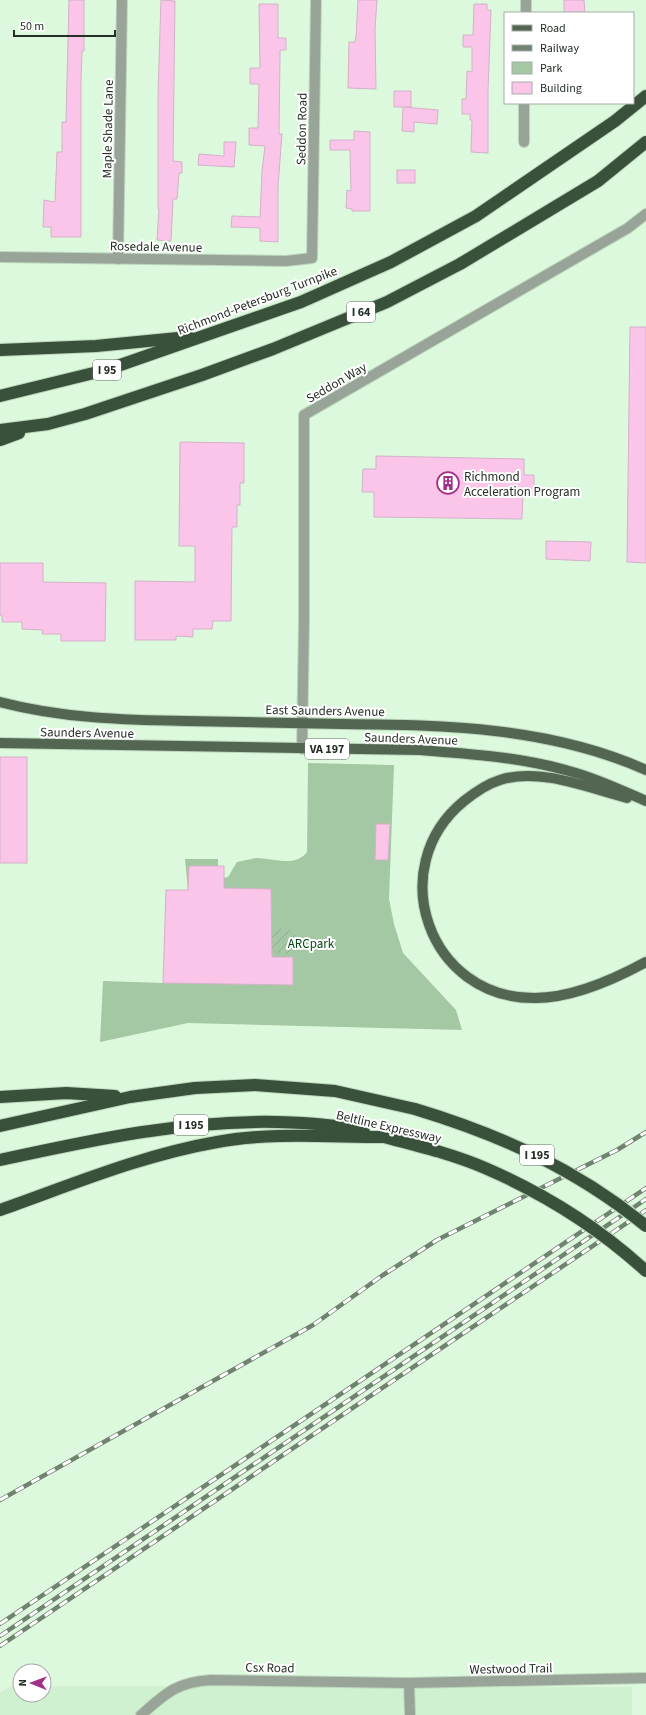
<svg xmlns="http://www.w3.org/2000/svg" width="646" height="1715" viewBox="0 0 646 1715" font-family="'Source Sans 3',sans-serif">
	<defs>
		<pattern id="garden-furrows" width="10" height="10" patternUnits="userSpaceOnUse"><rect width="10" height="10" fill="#a3c8a3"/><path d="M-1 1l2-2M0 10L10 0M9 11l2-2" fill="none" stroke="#8cac8c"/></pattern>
	</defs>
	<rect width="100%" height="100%" fill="#ddf9dd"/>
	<!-- built -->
	<path fill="#cff1cf" d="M12,1686H20V1695H44V1686L632,1687V1715H0V1692Z"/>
	<!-- park -->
	<path fill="#a3c8a3" d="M308,763L394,765L389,899L394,924L403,953L456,1010L462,1030L188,1023L100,1042L103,981L163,983L166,890H188L185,859H218V879L228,877L237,862C243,861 250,859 256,858C273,858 295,868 307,852Z"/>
	<!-- garden -->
	<path fill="url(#garden-furrows)" d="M271,928L290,929L294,935H298V947H294L293,950H290V953H272Z"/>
	<!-- building -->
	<g fill="#fbc5ea" stroke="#d2b2c7">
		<path d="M69,0H84V51H82L81,81V237H51V227H43L44,200L55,202L57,152H62V122H66Z"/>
		<path d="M161,0L175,1L173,161L182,162V173H179L177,199H173L171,241L157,240L159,209H158V94Z"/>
		<path d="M358,0H377L375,29L376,89L348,88L349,42H355L356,36Z"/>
		<path d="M564,0H584L585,13H564Z"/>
		<path d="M259,4H278V38H286V50H280V57L279,134H282L278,186V242L260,241V228L231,227L232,216L260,217L262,171L265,146L249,145V128H258L259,84H250V68H260Z"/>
		<path d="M474,4H487V10H491L488,91V153L471,152L472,120H470V114H462V99H466L467,71L472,72V47H463V35H473Z"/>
		<path d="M394,91H411V107H404L438,110L437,124L414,122V132L402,131L403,107H394Z"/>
		<path d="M354,131L370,132V211H352V209L346,208L347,190L351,191L350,150H330V140H354Z"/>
		<path d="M224,142H236L234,167L198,165L199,154L224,156Z"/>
		<rect x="397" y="170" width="18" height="13"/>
		<path d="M630,327H646V563L627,562Z"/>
		<path d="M180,442L244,443V483H240V505H237V527H232L231,621H213L212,629H193V637L176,636V640H135V581L195,582V546H179Z"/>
		<path d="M376,456L524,459V475H534V495H523L522,519L374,517V492H362L363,469H376Z"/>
		<path d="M546,541L591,542L590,561L546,559Z"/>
		<path d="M0,563H43V582L106,583L105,641H61V634H42L43,630L22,629V622H2V615H0Z"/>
		<rect x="0" y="757" width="27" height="106"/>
		<path d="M376,824H390L388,860H375Z"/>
		<path d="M189,866H224V888L271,889L272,957H293V985L163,983L166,890H188Z"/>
	</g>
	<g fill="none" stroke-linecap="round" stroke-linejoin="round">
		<!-- minor casing -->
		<g stroke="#bcd5bc" stroke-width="12">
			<g id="minor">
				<path d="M526,13V0"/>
				<path d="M524,142V103"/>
				<path d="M0,257L286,261L312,258L316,0"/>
				<path d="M118,259L122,0"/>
				<path d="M302,749L304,620V415L628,228L646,214"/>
				<path d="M409,1683L410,1715"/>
				<path d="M141,1715C166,1693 177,1682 211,1680L409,1683L646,1678"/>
			</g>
		</g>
		<!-- major casing -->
		<g stroke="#bcd5bc" stroke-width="12">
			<g id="major">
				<path d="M0,702C61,718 123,720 186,721C238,722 291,723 343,724C446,725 550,727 646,770"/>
				<path d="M0,743L421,750C471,754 520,757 569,771C596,778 621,790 646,801"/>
				<path d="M627,798C589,788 539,767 500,780C487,784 474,793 464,801C383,867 428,999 535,998C573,998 613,980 646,962"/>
			</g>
		</g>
		<!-- highway casing -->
		<g stroke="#bcd5bc" stroke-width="14">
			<g id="highway">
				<path d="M0,350L96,346L189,337"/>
				<path d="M0,396L106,370L301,302L391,262L476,216L615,121L646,96"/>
				<path d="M0,430L48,424L85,414L202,375L273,349L387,302L460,264L598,181L646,142"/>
				<path d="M0,440L19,433"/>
				<path d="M0,1097L66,1093L115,1096"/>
				<path d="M0,1126L130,1097L195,1088L255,1085L335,1091L415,1109"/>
				<path d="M0,1160C92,1140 183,1120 277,1122C306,1123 336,1124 364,1132"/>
				<path d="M0,1210C71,1185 142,1155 217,1142C269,1132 330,1137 384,1137"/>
			</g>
		</g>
		<!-- minor -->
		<use href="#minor" stroke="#99a499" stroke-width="10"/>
		<!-- major -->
		<use href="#major" stroke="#526652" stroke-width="10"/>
		<!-- highway -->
		<use href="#highway" stroke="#39503a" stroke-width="12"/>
		<!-- rail casing -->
		<g stroke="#708270" stroke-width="4.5">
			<g id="rail">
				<path d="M0,1500L313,1325L383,1275L437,1240L617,1150L646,1132"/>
				<path d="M0,1624L646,1188"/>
				<path d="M0,1636L646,1199"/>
				<path d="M0,1646L646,1210"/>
			</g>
		</g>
		<!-- rail -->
		<use href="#rail" stroke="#fff" stroke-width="3" stroke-dasharray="9" stroke-linecap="butt"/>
		<!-- highway-bridge casing -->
		<g stroke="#bcd5bc" stroke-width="14" stroke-linecap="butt">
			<g id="highway-bridge">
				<path d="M415,1109C501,1135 576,1169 646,1226"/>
				<path d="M384,1137C418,1146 453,1154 485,1168C543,1193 600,1229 646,1271"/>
			</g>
		</g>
		<!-- highway-bridge -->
		<use href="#highway-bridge" stroke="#39503a" stroke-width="12"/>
	</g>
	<!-- icons -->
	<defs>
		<g id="building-ring" transform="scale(1.15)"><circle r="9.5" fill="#fff" stroke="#a12e88" stroke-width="1.5"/><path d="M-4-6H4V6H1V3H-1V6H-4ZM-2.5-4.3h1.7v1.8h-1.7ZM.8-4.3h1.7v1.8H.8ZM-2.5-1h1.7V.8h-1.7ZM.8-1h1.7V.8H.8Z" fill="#a12e88"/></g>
	</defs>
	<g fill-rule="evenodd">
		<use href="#building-ring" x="448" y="483"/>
	</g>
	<g text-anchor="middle" stroke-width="4" stroke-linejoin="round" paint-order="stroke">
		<!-- shield labels -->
		<g fill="#fff" stroke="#666d66" stroke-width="1">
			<rect x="347" y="302" width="28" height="20" rx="3"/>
			<rect x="93" y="360" width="28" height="20" rx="3"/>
			<rect x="305" y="739" width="44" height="20" rx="3"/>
			<rect x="174" y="1115" width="34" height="20" rx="3"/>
			<rect x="520" y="1145" width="34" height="20" rx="3"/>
		</g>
		<g font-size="12" font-weight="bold" fill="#242f25">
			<text x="361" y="316">I 64</text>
			<text x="107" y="374">I 95</text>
			<text x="327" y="753">VA 197</text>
			<text x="191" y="1129">I 195</text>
			<text x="537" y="1159">I 195</text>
		</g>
		<!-- street labels -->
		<g font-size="13" fill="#242f25" stroke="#fff">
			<text transform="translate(107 129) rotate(-89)" y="5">Maple Shade Lane</text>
			<text transform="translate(301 129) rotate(-89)" y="5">Seddon Road</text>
			<text transform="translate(156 246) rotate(1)" y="5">Rosedale Avenue</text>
			<text transform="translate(257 300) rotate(-21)" y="5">Richmond-Petersburg Turnpike</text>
			<text transform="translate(336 382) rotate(-30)" y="5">Seddon Way</text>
			<text transform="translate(325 710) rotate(1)" y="5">East Saunders Avenue</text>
			<text transform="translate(87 732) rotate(1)" y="5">Saunders Avenue</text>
			<text transform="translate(411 738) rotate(2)" y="5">Saunders Avenue</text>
			<text transform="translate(389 1126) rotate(13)" y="5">Beltline Expressway</text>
			<text transform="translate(270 1667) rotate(1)" y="5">Csx Road</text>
			<text transform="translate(511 1668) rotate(-1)" y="5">Westwood Trail</text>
		</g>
		<!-- poi labels -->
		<g font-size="13" fill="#242f25" stroke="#fff" text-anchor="start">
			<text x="464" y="481">Richmond<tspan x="464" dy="15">Acceleration Program</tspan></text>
		</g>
		<!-- park labels -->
		<g font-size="13" fill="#084814" stroke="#fff">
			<text x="311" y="948">ARCpark</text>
		</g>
	</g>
	<!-- legend -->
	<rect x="504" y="12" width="130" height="92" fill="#ffffff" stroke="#a7aca8"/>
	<rect x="512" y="25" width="20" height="6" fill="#526652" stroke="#a7aca8"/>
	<text x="540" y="32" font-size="12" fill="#242f25">Road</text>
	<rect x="512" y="45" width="20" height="6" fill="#708270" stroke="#a7aca8"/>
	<text x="540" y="52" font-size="12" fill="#242f25">Railway</text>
	<rect x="512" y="62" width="20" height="12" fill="#a3c8a3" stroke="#a7aca8"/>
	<text x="540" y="72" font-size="12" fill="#242f25">Park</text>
	<rect x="512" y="82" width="20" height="12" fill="#fbc5ea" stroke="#a7aca8"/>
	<text x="540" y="92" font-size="12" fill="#242f25">Building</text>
	<!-- north arrow -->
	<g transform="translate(32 1683) rotate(271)"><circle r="19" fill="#ffffff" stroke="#a7aca8"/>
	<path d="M0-3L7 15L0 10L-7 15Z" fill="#a12e88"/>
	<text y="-6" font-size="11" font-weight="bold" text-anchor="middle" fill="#242f25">N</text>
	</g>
	<!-- scale -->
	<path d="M14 30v6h101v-6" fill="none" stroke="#242f25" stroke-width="2"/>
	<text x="20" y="30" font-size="12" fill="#242f25" stroke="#ffffff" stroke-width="3" paint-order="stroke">50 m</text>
</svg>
